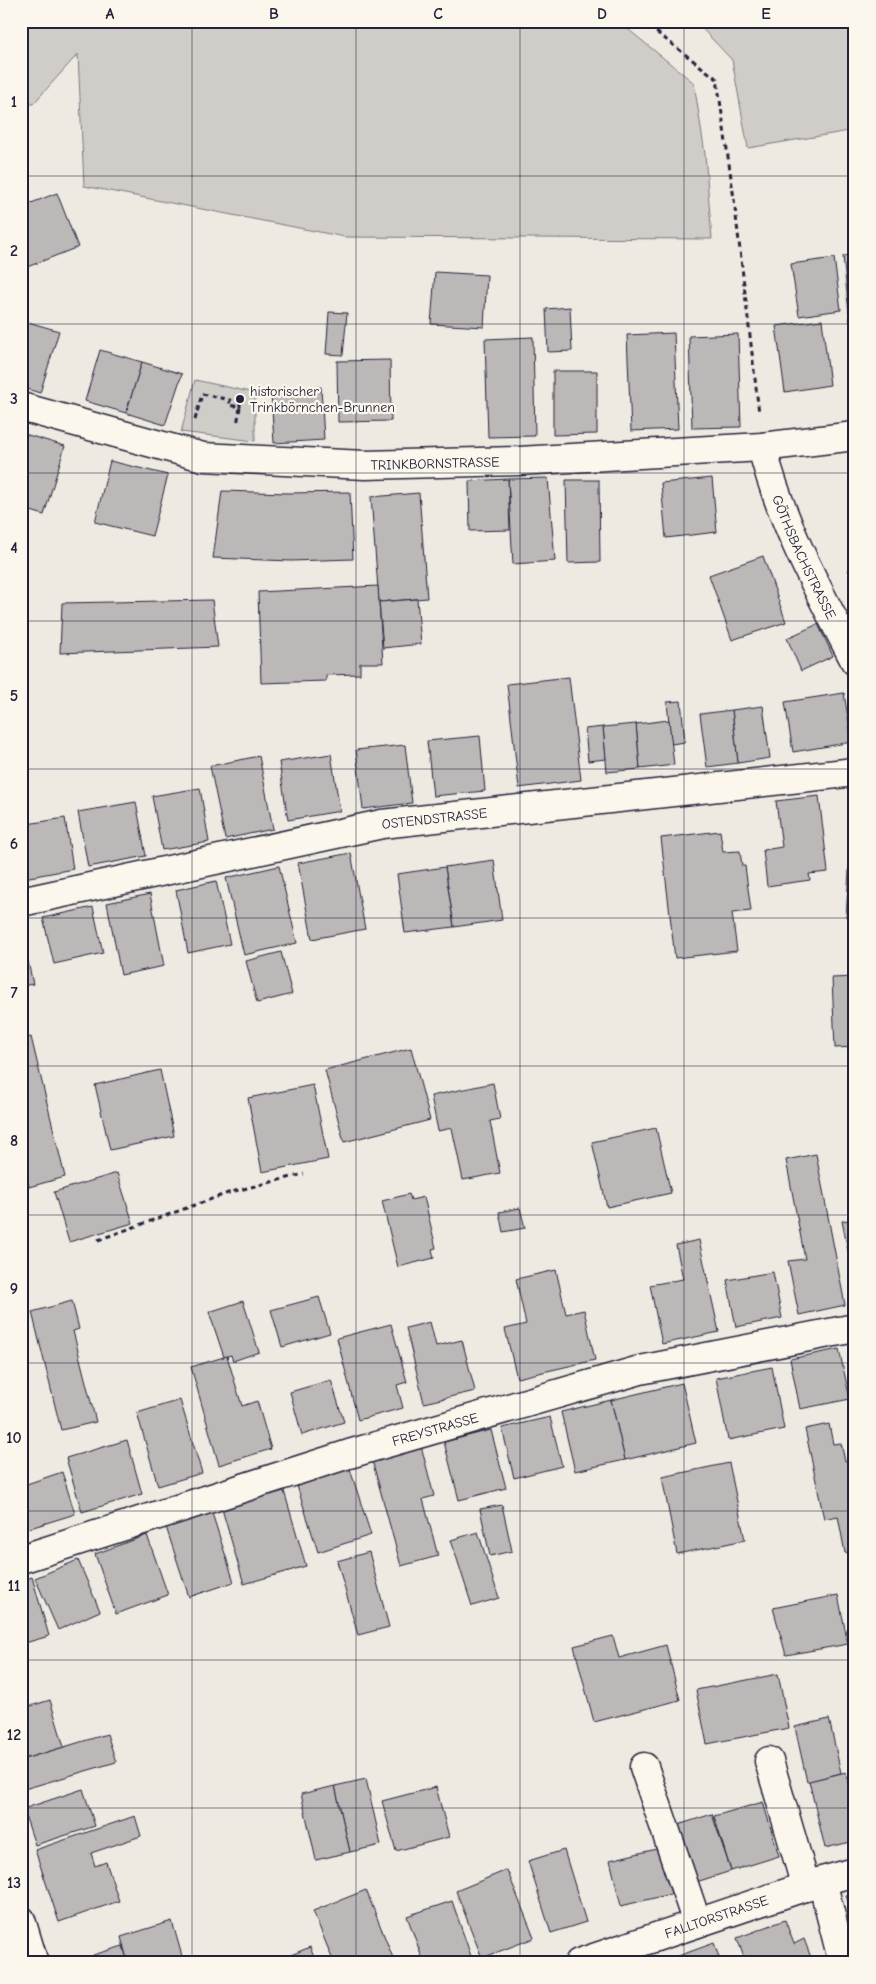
<svg xmlns="http://www.w3.org/2000/svg" width="876" height="1984" viewBox="0 0 876 1984" font-family="'Comic Neue',sans-serif">
	<rect width="100%" height="100%" fill="#eeeae2"/>
	<filter id="ink" filterUnits="userSpaceOnUse"><feTurbulence type="fractalNoise" baseFrequency=".02" numOctaves="2"/><feDisplacementMap in="SourceGraphic" scale="10" xChannelSelector="R" yChannelSelector="G"/><feConvolveMatrix kernelMatrix="1 2 1 2 8 2 1 2 1" color-interpolation-filters="sRGB"/></filter>
	<g filter="url(#ink)">
		<!-- green -->
		<g fill="#d0cdc9" stroke="#797882">
			<path d="M21,21H618L694,83L705,154L712,239L345,237L84,186L78,54L33,104L21,103Z"/>
			<path d="M695,21H855V130L748,148L732,60Z"/>
			<path d="M195,380L255,393V441L181,432Z"/>
		</g>
		<!-- building -->
		<g fill="#bcb8b8" stroke="#22223b">
			<path d="M57,193L78,247L22,269L21,207Z"/>
			<path d="M855,255V322H850L843,256Z"/>
			<path d="M834,258L841,310L799,316L791,264Z"/>
			<path d="M435,272L487,275L484,327L431,324Z"/>
			<path d="M570,307L572,351L548,352L546,309Z"/>
			<path d="M329,312L347,313L343,355L326,354Z"/>
			<path d="M21,320L59,331L40,393L21,387Z"/>
			<path d="M822,320L830,385L785,392L776,326Z"/>
			<path d="M674,333L678,429L631,431L627,335Z"/>
			<path d="M738,334L741,427L692,428L689,336Z"/>
			<path d="M533,337L535,436L488,437L485,339Z"/>
			<path d="M100,350L142,362L126,413L85,401Z"/>
			<path d="M390,360L391,421L338,422L337,361Z"/>
			<path d="M142,362L182,374L165,425L126,413Z"/>
			<path d="M553,371H597V434L553,435Z"/>
			<path d="M321,387L324,440L274,443L271,390Z"/>
			<path d="M21,433L65,446L44,515L21,508Z"/>
			<path d="M110,461L168,475L152,536L95,522Z"/>
			<path d="M548,478L555,561L513,564L508,479Z"/>
			<path d="M712,478L717,532L666,538L661,483Z"/>
			<path d="M508,479L510,530L470,531L469,481Z"/>
			<path d="M566,480H599L600,562L568,563Z"/>
			<path d="M222,491L288,493L350,492L353,559L291,561L213,558Z"/>
			<path d="M419,493L427,598L379,602L371,497Z"/>
			<path d="M763,556L786,622L732,640L709,575Z"/>
			<path d="M855,566V581L848,570Z"/>
			<path d="M378,586L383,663H360V674L326,675V681L261,683L258,592Z"/>
			<path d="M417,599L421,644L383,648L379,602Z"/>
			<path d="M212,600L218,647L60,653L62,603Z"/>
			<path d="M818,624L833,656L801,671L787,638Z"/>
			<path d="M569,677L581,780L519,788L507,684Z"/>
			<path d="M844,693L852,742L793,752L785,702Z"/>
			<path d="M681,701L685,742L671,744L667,702Z"/>
			<path d="M763,706L770,758L738,763L732,710Z"/>
			<path d="M732,710L738,763L707,767L700,714Z"/>
			<path d="M669,720L674,765L640,769L636,724Z"/>
			<path d="M636,724L640,769L607,772L603,727Z"/>
			<path d="M603,727L606,759L588,761L585,729Z"/>
			<path d="M480,736L485,791L433,796L427,741Z"/>
			<path d="M405,745L412,803L363,809L356,750Z"/>
			<path d="M331,754L340,811L288,820L279,762Z"/>
			<path d="M259,756L273,829L225,839L210,766Z"/>
			<path d="M200,788L209,842L162,850L152,796Z"/>
			<path d="M854,794H855V918L846,917Z"/>
			<path d="M819,796L828,872L809,874L810,880L767,886L763,850L782,847L776,801Z"/>
			<path d="M136,802L146,856L88,867L78,812Z"/>
			<path d="M65,818L73,869L24,878L21,860V825Z"/>
			<path d="M720,831L723,852L740,851L742,866H745L751,911L732,913L737,951L675,958L661,838Z"/>
			<path d="M351,853L365,929L312,939L298,863Z"/>
			<path d="M494,860L502,920L454,927L445,867Z"/>
			<path d="M279,866L297,943L244,955L226,878Z"/>
			<path d="M445,867L454,927L405,933L397,874Z"/>
			<path d="M216,881L230,944L188,953L176,890Z"/>
			<path d="M150,894L164,966L121,975L107,903Z"/>
			<path d="M93,907L103,953L54,964L43,918Z"/>
			<path d="M21,930L33,984L21,986Z"/>
			<path d="M281,952L292,994L257,1003L246,961Z"/>
			<path d="M855,977V1047L835,1048L832,978Z"/>
			<path d="M31,1037L65,1177L29,1187L21,1156V1039Z"/>
			<path d="M411,1048L430,1120L344,1142L325,1070Z"/>
			<path d="M160,1070L174,1136L110,1150L95,1085Z"/>
			<path d="M493,1083L500,1119L490,1121L500,1173L463,1180L452,1128L438,1131L431,1096Z"/>
			<path d="M313,1085L328,1159L262,1172L248,1098Z"/>
			<path d="M656,1128L671,1193L607,1207L592,1142Z"/>
			<path d="M816,1154L845,1305L799,1315L788,1261L805,1259L786,1160Z"/>
			<path d="M117,1173L133,1223L69,1242L54,1192Z"/>
			<path d="M409,1194L411,1200L424,1197L436,1248L432,1249L434,1258L398,1267L382,1201Z"/>
			<path d="M520,1208L525,1228L503,1232L499,1212Z"/>
			<path d="M855,1219V1285L842,1221Z"/>
			<path d="M699,1240L719,1332L662,1344L650,1285L683,1279L676,1245Z"/>
			<path d="M556,1270L566,1314L584,1310L595,1360L517,1378L505,1329L526,1324L516,1279Z"/>
			<path d="M773,1272L782,1318L736,1327L727,1280Z"/>
			<path d="M319,1297L330,1333L282,1347L271,1310Z"/>
			<path d="M72,1301L79,1329L73,1331L96,1422L61,1430L32,1312Z"/>
			<path d="M243,1301L259,1352L233,1361L231,1355L224,1357L209,1312Z"/>
			<path d="M430,1322L436,1346L462,1340L475,1391L424,1403L406,1328Z"/>
			<path d="M391,1324L407,1382L397,1385L403,1408L358,1420L337,1338Z"/>
			<path d="M839,1349L850,1399L800,1409L790,1359Z"/>
			<path d="M227,1356L242,1406L257,1401L271,1449L219,1465L191,1367Z"/>
			<path d="M772,1367L784,1429L728,1440L716,1378Z"/>
			<path d="M331,1380L344,1422L302,1435L290,1392Z"/>
			<path d="M682,1383L696,1443L625,1460L611,1400Z"/>
			<path d="M180,1400L202,1473L158,1486L137,1413Z"/>
			<path d="M611,1400L625,1460L575,1471L561,1412Z"/>
			<path d="M550,1417L562,1466L514,1478L502,1428Z"/>
			<path d="M829,1424L833,1444L841,1443L845,1461L855,1459V1551L845,1553L838,1516L824,1519L805,1429Z"/>
			<path d="M491,1430L506,1488L459,1500L444,1442Z"/>
			<path d="M127,1440L142,1494L82,1512L66,1458Z"/>
			<path d="M421,1446L434,1496L423,1499L438,1556L401,1566L372,1460Z"/>
			<path d="M729,1463L745,1540L677,1554L662,1477Z"/>
			<path d="M350,1469L371,1535L318,1552L297,1486Z"/>
			<path d="M62,1472L75,1514L27,1529L21,1511V1486Z"/>
			<path d="M284,1491L306,1566L244,1584L222,1509Z"/>
			<path d="M502,1505L512,1551L490,1556L480,1509Z"/>
			<path d="M212,1513L234,1582L189,1597L166,1527Z"/>
			<path d="M478,1532L499,1598L472,1606L451,1540Z"/>
			<path d="M147,1535L168,1595L116,1614L95,1554Z"/>
			<path d="M369,1552L389,1627L358,1635L337,1561Z"/>
			<path d="M78,1560L100,1611L58,1630L35,1578Z"/>
			<path d="M32,1577L49,1636L25,1643L21,1631V1581Z"/>
			<path d="M838,1595L848,1644L786,1655L773,1608Z"/>
			<path d="M613,1636L619,1658L666,1645L680,1700L594,1722L574,1646Z"/>
			<path d="M778,1674L789,1728L707,1744L696,1690Z"/>
			<path d="M50,1700L64,1747L21,1760V1709Z"/>
			<path d="M829,1719L841,1773L807,1782L795,1727Z"/>
			<path d="M107,1734L116,1762L21,1790V1760Z"/>
			<path d="M846,1772L855,1808V1841L825,1848L809,1781Z"/>
			<path d="M366,1779L381,1845L350,1852L335,1786Z"/>
			<path d="M335,1786L350,1852L316,1860L301,1794Z"/>
			<path d="M436,1787L449,1837L396,1851L382,1801Z"/>
			<path d="M83,1789L95,1826L35,1845L23,1809Z"/>
			<path d="M763,1802L779,1856L731,1871L714,1816Z"/>
			<path d="M712,1814L731,1871L693,1883L675,1826Z"/>
			<path d="M135,1816L141,1836L91,1853L95,1866L106,1862L119,1901L59,1922L35,1850Z"/>
			<path d="M661,1848L671,1894L621,1906L610,1860Z"/>
			<path d="M564,1850L586,1922L551,1933L528,1861Z"/>
			<path d="M507,1870L534,1938L482,1958L456,1891Z"/>
			<path d="M366,1890L395,1963H334L313,1911Z"/>
			<path d="M855,1892V1927L846,1895Z"/>
			<path d="M452,1901L473,1962L424,1963L407,1916Z"/>
			<path d="M785,1920L794,1944L804,1939L813,1963H746L737,1938Z"/>
			<path d="M172,1921L184,1963H128L121,1937Z"/>
			<path d="M714,1943L721,1963H663L662,1962Z"/>
			<path d="M123,1946L128,1963H95L93,1955Z"/>
			<path d="M310,1947L316,1963H272Z"/>
		</g>
		<g fill="none" stroke-linecap="round" stroke-linejoin="round">
			<!-- minor casing -->
			<g stroke="#22223b" stroke-width="31">
				<g id="minor">
					<path id="s1" d="M21,407L203,457L365,465L519,461L762,447L855,436"/>
					<path id="s2" d="M762,447C781,523 819,592 855,661"/>
					<path id="s3" d="M21,902L382,824L855,772"/>
					<path id="s4" d="M21,1559L349,1454L640,1370L855,1328"/>
					<path d="M769,1761L806,1887"/>
					<path d="M644,1767L697,1923"/>
					<path d="M822,1881L843,1963"/>
					<path d="M21,1920L34,1963"/>
					<path id="s5" d="M579,1963L822,1881L855,1872"/>
				</g>
			</g>
			<!-- path -->
			<g stroke="#22223b" stroke-width="3" stroke-dasharray="5 4" stroke-linecap="butt">
				<path d="M642,21L717,79L734,199L759,413"/>
				<path d="M240,407V401"/>
				<path d="M195,420L202,394L230,400L229,405L240,407L237,425"/>
				<path d="M98,1240L231,1192L304,1174"/>
			</g>
			<!-- minor -->
			<use href="#minor" stroke="#fbf7ec" stroke-width="28"/>
		</g>
	</g>
	<!-- grid -->
	<path fill="none" stroke="#22223b" stroke-width="1" stroke-opacity="0.55" d="M192,21V1963M356,21V1963M520,21V1963M684,21V1963M21,176H855M21,324H855M21,473H855M21,621H855M21,769H855M21,918H855M21,1066H855M21,1215H855M21,1363H855M21,1511H855M21,1660H855M21,1808H855"/>
	<!-- markers -->
	<circle fill="#22223b" stroke="#fbf7ec" stroke-width="2" cx="240" cy="399" r="5"/>
	<g text-anchor="middle" stroke-width="4.5" stroke-linejoin="round" paint-order="stroke">
		<!-- poi labels -->
		<g font-size="14" fill="#22223b" stroke="#fbf7ec" text-anchor="start">
			<text x="250" y="396">historischer<tspan x="250" dy="16">Trinkbörnchen-Brunnen</tspan></text>
		</g>
		<!-- street labels -->
		<g font-size="14" fill="#22223b" stroke="#fbf7ec">
			<text dy="5" stroke="none"><textPath href="#s1" startOffset="421">TRINKBORNSTRASSE</textPath></text>
			<text dy="5" stroke="none"><textPath href="#s2" startOffset="118">GÖTHSBACHSTRASSE</textPath></text>
			<text dy="5" stroke="none"><textPath href="#s3" startOffset="422">OSTENDSTRASSE</textPath></text>
			<text dy="5" stroke="none"><textPath href="#s4" startOffset="434">FREYSTRASSE</textPath></text>
			<text dy="5" stroke="none"><textPath href="#s5" startOffset="145">FALLTORSTRASSE</textPath></text>
		</g>
	</g>
	<!-- margin -->
	<rect width="876" height="1984" fill="none" stroke="#fbf7ec" stroke-width="55"/>
	<rect x="28" y="28" width="820" height="1928" fill="none" stroke="#22223b" stroke-width="2"/>
	<g font-size="16" text-anchor="middle" font-weight="bold" fill="#22223b">
		<text x="110" y="19">A</text>
		<text x="274" y="19">B</text>
		<text x="438" y="19">C</text>
		<text x="602" y="19">D</text>
		<text x="766" y="19">E</text>
		<text x="14" y="107">1</text>
		<text x="14" y="256">2</text>
		<text x="14" y="404">3</text>
		<text x="14" y="553">4</text>
		<text x="14" y="701">5</text>
		<text x="14" y="849">6</text>
		<text x="14" y="998">7</text>
		<text x="14" y="1146">8</text>
		<text x="14" y="1294">9</text>
		<text x="14" y="1443">10</text>
		<text x="14" y="1591">11</text>
		<text x="14" y="1740">12</text>
		<text x="14" y="1888">13</text>
	</g>
</svg>
